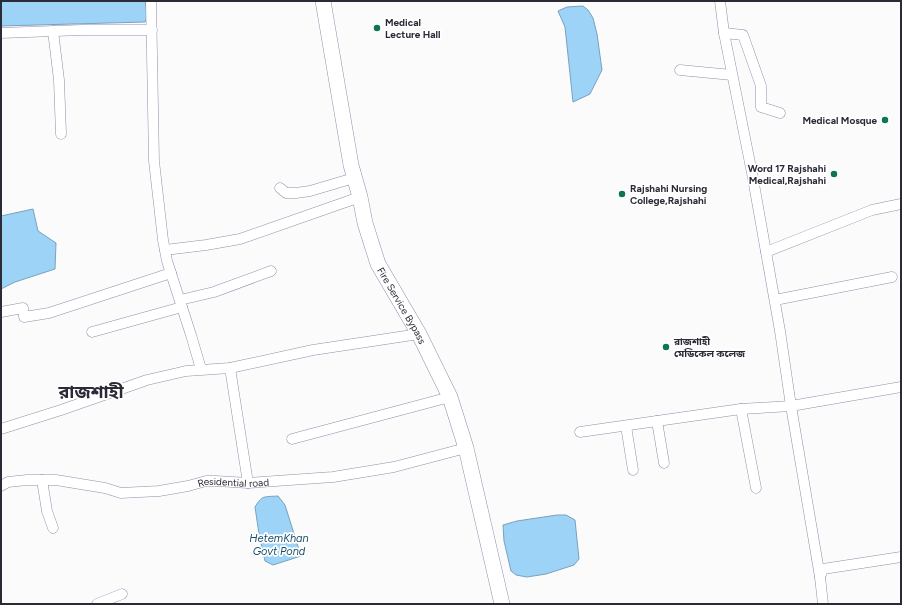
<svg xmlns="http://www.w3.org/2000/svg" width="902" height="605" viewBox="0 0 902 605" font-family="Figtree,'Noto Sans Bengali',sans-serif">
	<rect width="100%" height="100%" fill="#fbfbfb"/>
	<!-- water -->
	<g fill="#9cd3f6" stroke="#7aa1bd">
		<path d="M1,1H145L148,15L145,22L1,26Z"/>
		<path d="M583,6L588,10L593,18L597,34L602,70L590,94L573,102L565,27L558,11L567,7Z"/>
		<path d="M33,209L38,231L56,243L55,269L15,282L1,289V216Z"/>
		<path d="M278,496L285,505L301,556L273,565L265,561L259,534L255,507C262,495 264,497 278,496Z"/>
		<path d="M557,515H566L575,520L579,559L574,565L546,574L527,577L516,575L511,571L504,541L503,525L517,521Z"/>
	</g>
	<g fill="none" stroke-linecap="round" stroke-linejoin="round">
		<!-- minor casing -->
		<g stroke="#908ead" stroke-width="11">
			<g id="minor">
				<path d="M151,1L154,161L163,240L167,261L191,335L201,369"/>
				<path d="M720,1L724,33L752,173L780,331L791,406L820,577L823,604"/>
				<path d="M53,31L59,80L61,134"/>
				<path d="M1,33L82,30H152"/>
				<path d="M724,33L743,35L761,86V107L780,113"/>
				<path d="M680,70L732,75"/>
				<path d="M280,188L286,193H296L310,191L354,178"/>
				<path d="M165,250L206,245L240,239L360,197"/>
				<path d="M766,252L872,210L901,204"/>
				<path d="M180,300L214,292L271,271"/>
				<path d="M775,300L892,277"/>
				<path d="M1,312L23,308L24,317L49,313L171,273"/>
				<path d="M92,332L182,307"/>
				<path d="M230,368L248,483"/>
				<path d="M741,409L756,488"/>
				<path d="M657,421L664,463"/>
				<path d="M626,426L633,470"/>
				<path d="M1,429L61,410L147,380L186,371L230,368L313,350L419,334"/>
				<path d="M580,432L741,409L791,406L901,387"/>
				<path d="M292,439L450,397"/>
				<path d="M42,480L47,511L53,528"/>
				<path id="s1" d="M1,486L8,482L27,480H56L105,488L121,493L159,491L188,486L206,481H216L248,483L333,477L394,467L466,448"/>
				<path d="M820,577L823,569L901,557"/>
				<path d="M97,604L122,594"/>
			</g>
		</g>
		<!-- secondary casing -->
		<g stroke="#908ead" stroke-width="16">
			<g id="secondary">
				<path id="s2" d="M323,1L351,165L360,197L365,223L378,264L419,334L450,397L466,448L502,604"/>
			</g>
		</g>
		<!-- minor -->
		<use href="#minor" stroke="#fff" stroke-width="10"/>
		<!-- secondary -->
		<use href="#secondary" stroke="#fff" stroke-width="15"/>
	</g>
	<!-- markers -->
	<g fill="#0e754e" stroke="#fff" stroke-width="1.5">
		<circle cx="377" cy="28" r="4"/>
		<circle cx="885" cy="120" r="4"/>
		<circle cx="834" cy="174" r="4"/>
		<circle cx="622" cy="194" r="4"/>
		<circle cx="666" cy="347" r="4"/>
	</g>
	<g text-anchor="middle" stroke-width="3.5" stroke-linejoin="round" paint-order="stroke">
		<!-- poi labels -->
		<g font-size="10" font-weight="bold" fill="#2b2b37" stroke="#fff" text-anchor="start">
			<text x="385" y="26">Medical<tspan x="385" dy="12">Lecture Hall</tspan></text>
			<text x="877" y="124" text-anchor="end">Medical Mosque</text>
			<text x="826" y="172" text-anchor="end">Word 17 Rajshahi<tspan x="826" dy="12">Medical,Rajshahi</tspan></text>
			<text x="630" y="192">Rajshahi Nursing<tspan x="630" dy="12">College,Rajshahi</tspan></text>
			<text x="674" y="345">রাজশাহী<tspan x="674" dy="12">মেডিকেল কলেজ</tspan></text>
		</g>
		<!-- street labels -->
		<g font-size="10" fill="#2b2b37" stroke="#fff">
			<text dy="4" stroke="none"><textPath href="#s2" startOffset="317">Fire Service Bypass</textPath></text>
			<text dy="4" stroke="none"><textPath href="#s1" startOffset="236">Residential road</textPath></text>
		</g>
		<!-- water labels -->
		<g font-size="11" font-style="italic" fill="#184d6b" stroke="#fff">
			<text x="279" y="542">HetemKhan<tspan x="279" dy="13">Govt Pond</tspan></text>
		</g>
		<!-- town labels -->
		<g font-size="18" font-weight="bold" fill="#2b2b37" stroke="#fff">
			<text x="91" y="398">রাজশাহী</text>
		</g>
	</g>
	<!-- border -->
	<rect width="902" height="605" fill="none" stroke="#2b2b37" stroke-width="4"/>
</svg>
